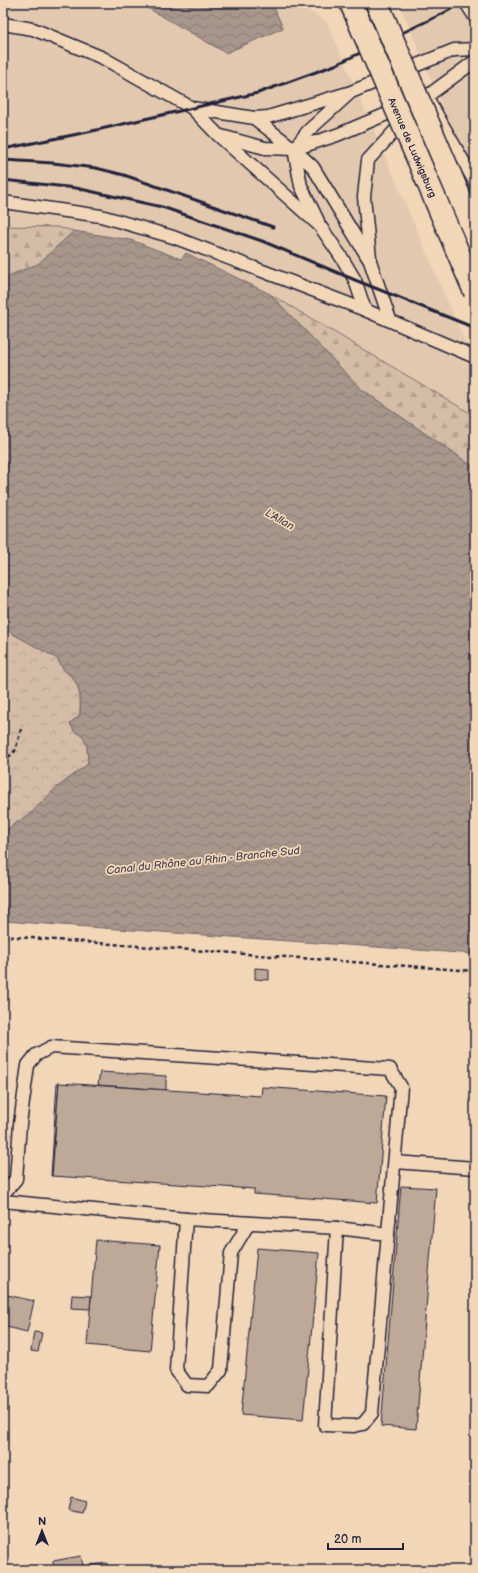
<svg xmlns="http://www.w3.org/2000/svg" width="478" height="1573" viewBox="0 0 478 1573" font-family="'Balsamiq Sans',sans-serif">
	<defs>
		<pattern id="forest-firs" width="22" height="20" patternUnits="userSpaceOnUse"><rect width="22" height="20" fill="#d4bca6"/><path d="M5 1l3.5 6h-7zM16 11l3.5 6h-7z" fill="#b6a190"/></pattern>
		<pattern id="park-crowns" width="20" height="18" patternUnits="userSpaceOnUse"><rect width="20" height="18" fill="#d4bca6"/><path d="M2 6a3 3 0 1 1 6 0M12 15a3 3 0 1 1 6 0" fill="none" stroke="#b6a190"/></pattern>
		<pattern id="water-waves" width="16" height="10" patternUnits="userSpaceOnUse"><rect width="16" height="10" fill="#a8968b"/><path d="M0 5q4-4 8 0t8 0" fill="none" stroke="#887a73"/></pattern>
	</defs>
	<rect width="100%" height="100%" fill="#f2d6b8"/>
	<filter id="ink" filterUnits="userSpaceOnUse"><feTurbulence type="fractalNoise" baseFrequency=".025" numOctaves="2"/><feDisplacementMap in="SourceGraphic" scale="8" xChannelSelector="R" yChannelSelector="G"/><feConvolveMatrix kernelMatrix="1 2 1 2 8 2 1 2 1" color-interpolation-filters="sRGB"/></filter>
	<g filter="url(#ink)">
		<!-- built -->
		<g fill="#e2c8af">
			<path d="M3,3H296L327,22L475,365V416L270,294L186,253L181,259L131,240L74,231H3Z"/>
			<path d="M403,3H475V185L400,5Z"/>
		</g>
		<!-- forest -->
		<g fill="url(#forest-firs)" stroke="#7b6f70">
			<path d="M3,226L57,227L74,231L38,264L3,278Z"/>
			<path d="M270,294L475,416V468L361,389Z"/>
		</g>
		<!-- park -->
		<path fill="url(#park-crowns)" stroke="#7b6f70" d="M3,625L8,631L58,659C64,675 68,671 75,681C81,690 81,707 79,716L70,723L74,731L83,736L87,746L88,764L55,789L32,812L3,832Z"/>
		<!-- water -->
		<g fill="url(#water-waves)" stroke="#72686b">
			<path d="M139,3H272L283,28L226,53Z"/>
			<path d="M74,231L131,240L181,259L186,253L270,294L361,389L475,468V954L3,921V832L32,812L55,789L88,764L87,746L83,736L74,731L70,723L80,716C81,707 81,689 75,681C68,671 64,674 58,659L8,631L3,625V278L38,264Z"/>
		</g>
		<!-- building -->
		<g fill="#bea999" stroke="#22223b">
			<path d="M255,968L269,969V980L255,979Z"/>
			<path d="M100,1072L166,1076V1090L98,1085Z"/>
			<path d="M57,1083H59L52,1176H51Z"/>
			<path d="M59,1083L261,1096L262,1087L386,1096L377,1203L254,1194V1189L52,1176Z"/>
			<path d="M401,1186L436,1188L416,1429L381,1426Z"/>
			<path d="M96,1240L160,1245L150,1351L87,1345Z"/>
			<path d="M257,1248L319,1253L303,1420L241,1415Z"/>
			<path d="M3,1294L34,1301L27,1332L3,1326Z"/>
			<path d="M72,1295L91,1296L90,1309L71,1308Z"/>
			<path d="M34,1332L42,1333L38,1352L31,1351Z"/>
			<path d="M3,1366L9,1368L3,1394Z"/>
			<path d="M71,1497L85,1501L82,1513L68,1510Z"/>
			<path d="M81,1556L83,1566L107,1563L108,1570H54L53,1561Z"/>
		</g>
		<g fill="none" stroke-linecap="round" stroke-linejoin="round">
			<!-- service casing -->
			<g stroke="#22223b" stroke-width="15">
				<g id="service">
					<path d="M466,3L475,17"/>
					<path d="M3,24L33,29L103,58L192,108L218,135L320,226L342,258L355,280L365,310"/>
					<path d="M429,101L475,182"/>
					<path d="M192,108L254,118L294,149L313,167L370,261L390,320"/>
					<path d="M254,118L268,117L348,93"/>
					<path d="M221,136L265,148L294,149L337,135L401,108"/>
					<path d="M3,202L101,216L173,237L365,310L475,357"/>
					<path d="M318,221L301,186L294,149L308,131L351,92L454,50L475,49"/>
					<path d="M370,258L364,197L368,160L426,97L475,61"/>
					<path d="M395,1162L475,1168"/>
					<path d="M3,1194L16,1179L20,1124L28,1065L36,1055L51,1047L390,1069L401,1087L372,1413L363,1424L354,1426L325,1425L337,1228"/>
					<path d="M3,1201L186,1219L176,1370L187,1385L208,1386L221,1370L231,1253L249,1223"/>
					<path d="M186,1219L337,1228L388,1234"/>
				</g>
			</g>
			<!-- path -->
			<g stroke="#22223b" stroke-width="2.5" stroke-dasharray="4 3" stroke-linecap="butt">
				<path d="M3,762L15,751L22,726"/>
				<path d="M3,936L475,971"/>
			</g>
			<!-- service -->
			<use href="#service" stroke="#f2d6b8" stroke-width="12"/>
			<!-- rail -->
			<g stroke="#22223b" stroke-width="3">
				<path d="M3,149L88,132L258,93L335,65L444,13L462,3"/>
				<path d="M3,160L53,163L96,168L124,175L273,227"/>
				<path d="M3,180L76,188L162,207L262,241L355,280L475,328"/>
			</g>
			<!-- primary-bridge casing -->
			<g stroke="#22223b" stroke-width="25" stroke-linecap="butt">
				<g id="primary-bridge">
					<path id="s1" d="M351,3L475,292"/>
					<path d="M377,3L475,233"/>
				</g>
			</g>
			<!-- primary-bridge -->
			<use href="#primary-bridge" stroke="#f2d6b8" stroke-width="22"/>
		</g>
	</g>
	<g text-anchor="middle" stroke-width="3.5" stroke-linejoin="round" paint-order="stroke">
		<!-- street labels -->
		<g font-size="10" fill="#22223b" stroke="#f2d6b8">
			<text dy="4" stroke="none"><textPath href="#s1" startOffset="157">Avenue de Ludwigsburg</textPath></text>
		</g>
		<!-- water labels -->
		<g font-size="11" font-style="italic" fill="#4a4553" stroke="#f2d6b8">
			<text transform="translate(280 519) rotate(30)" y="4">L'Allan</text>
			<text transform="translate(203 860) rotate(-6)" y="4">Canal du Rhône au Rhin - Branche Sud</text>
		</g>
	</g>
	<!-- margin -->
	<rect width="478" height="1573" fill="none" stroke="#f2d6b8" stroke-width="16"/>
	<rect x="8" y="8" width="462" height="1557" fill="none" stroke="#22223b" stroke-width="1.5" filter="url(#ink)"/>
	<!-- north arrow -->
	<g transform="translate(42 1531)" stroke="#f2d6b8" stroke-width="3" paint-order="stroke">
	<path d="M0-3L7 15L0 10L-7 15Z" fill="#22223b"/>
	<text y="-6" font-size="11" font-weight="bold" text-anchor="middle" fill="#22223b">N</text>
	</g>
	<!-- scale -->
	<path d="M328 1543v6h75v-6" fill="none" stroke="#22223b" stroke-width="2"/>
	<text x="334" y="1543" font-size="12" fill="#22223b" stroke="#f2d6b8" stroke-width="3" paint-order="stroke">20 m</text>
</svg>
